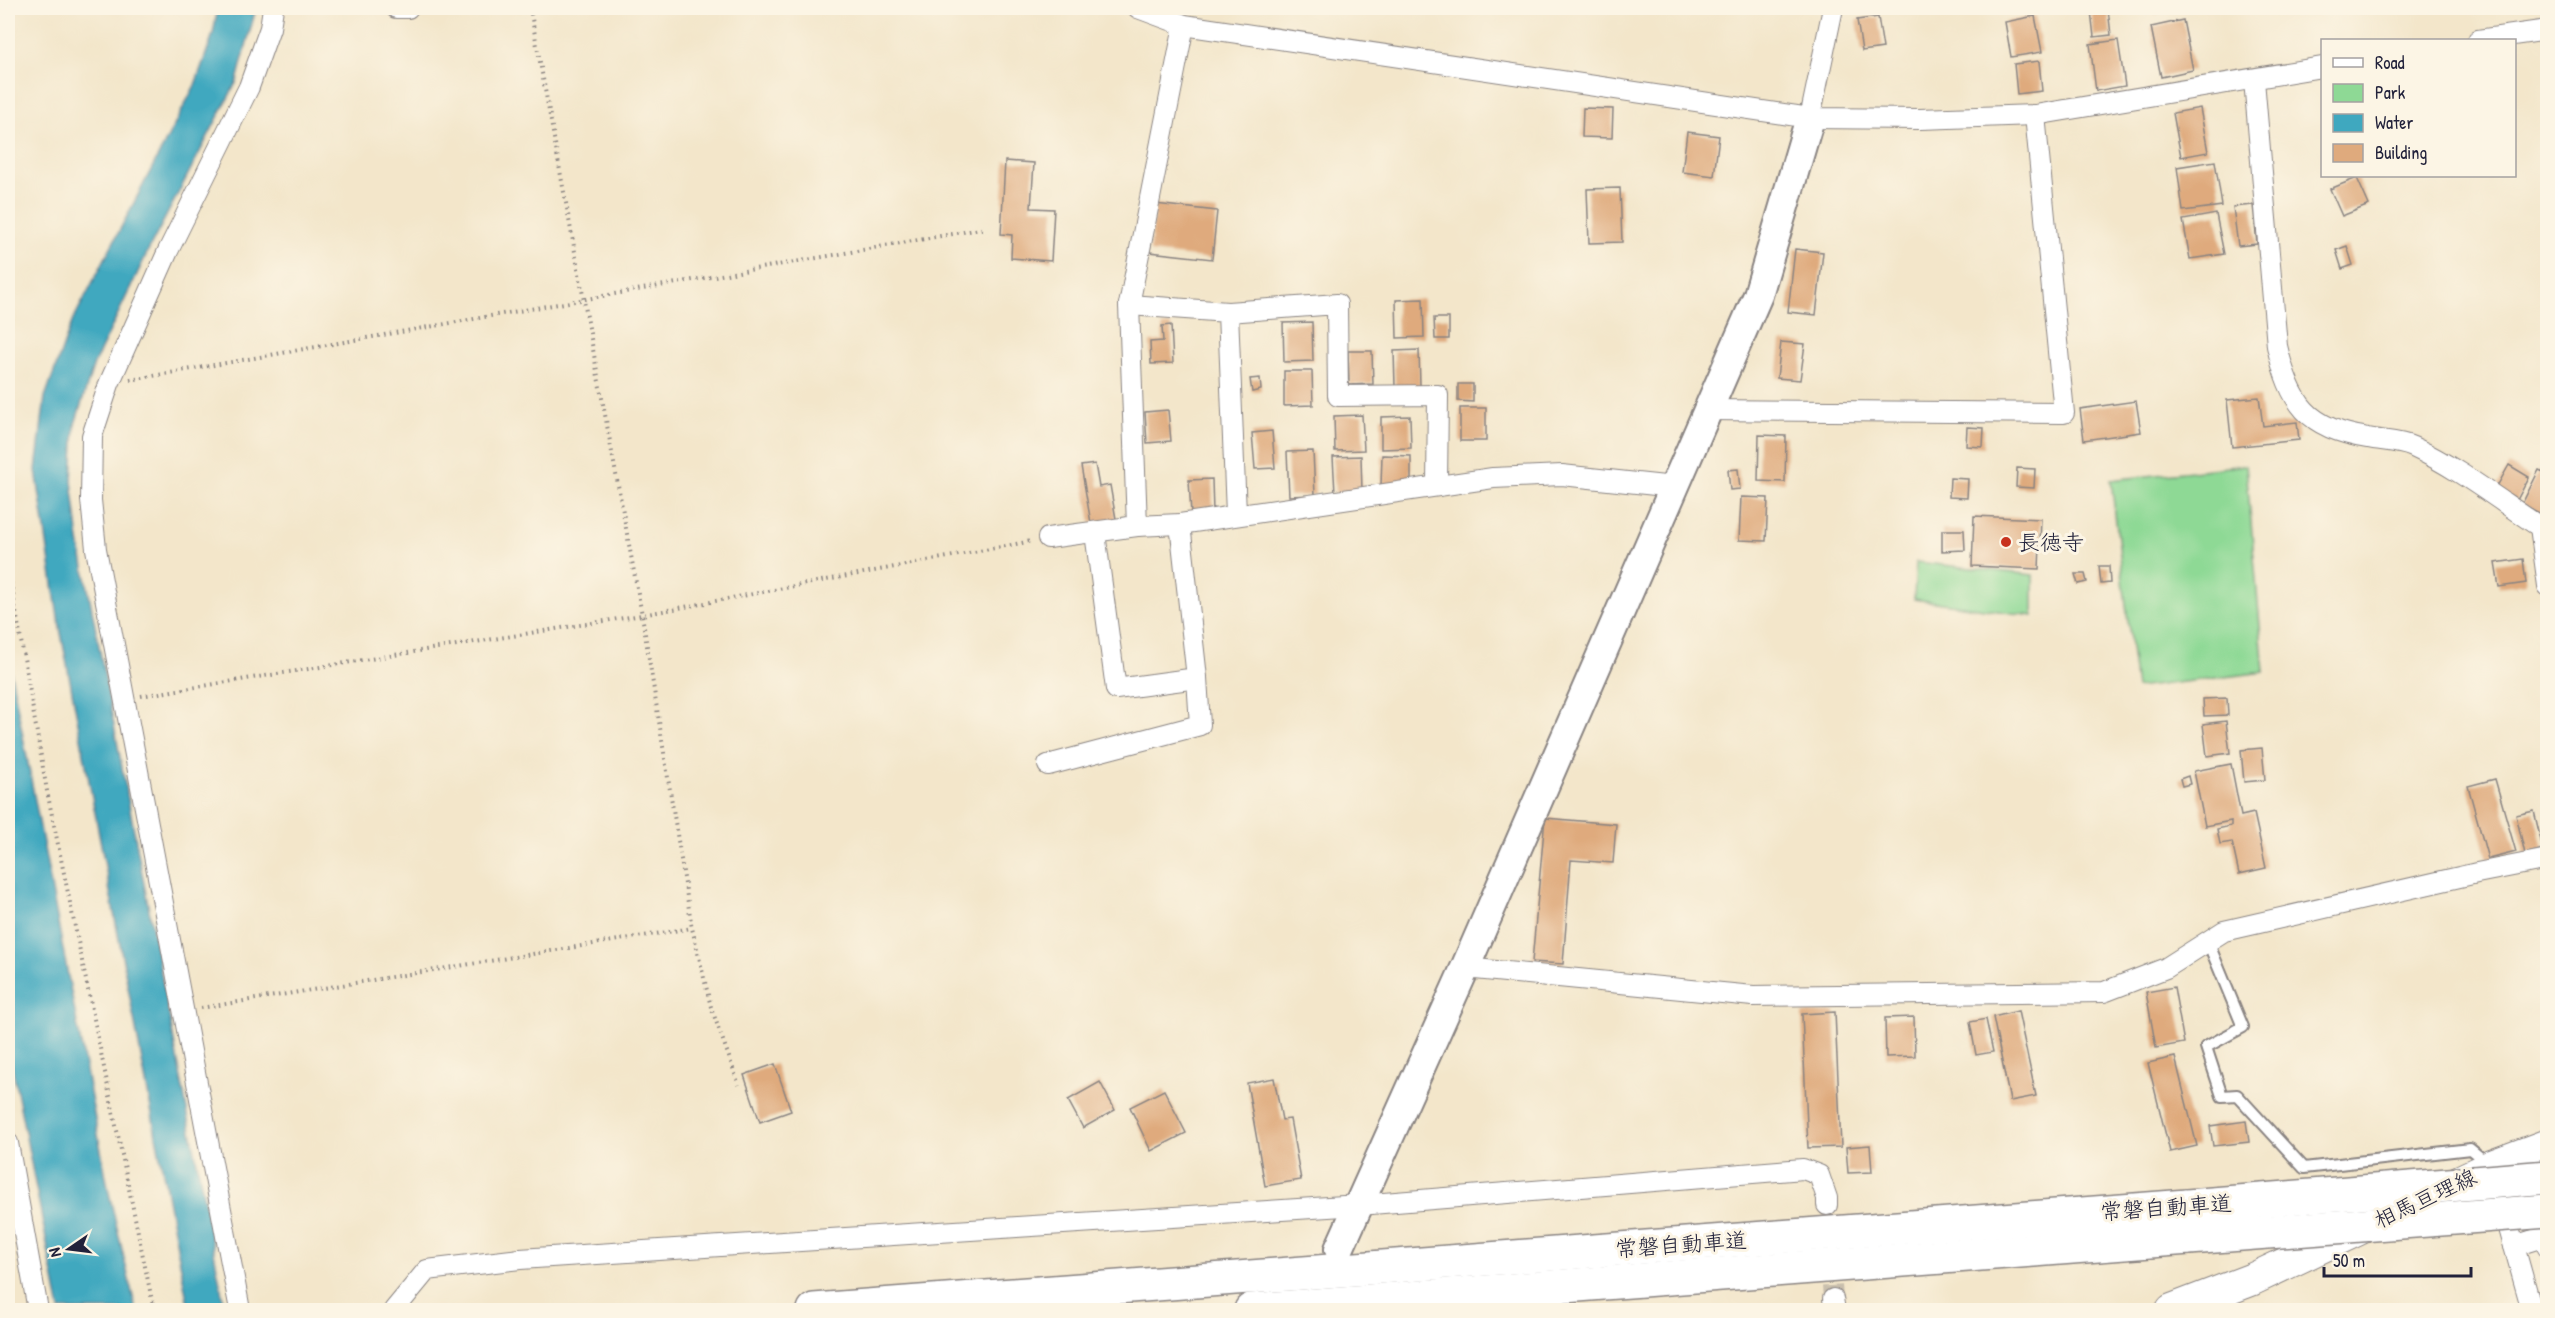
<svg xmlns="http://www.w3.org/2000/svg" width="2555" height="1318" viewBox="0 0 2555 1318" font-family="'Patrick Hand','Klee One',sans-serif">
	<rect width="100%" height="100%" fill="#fcf5e5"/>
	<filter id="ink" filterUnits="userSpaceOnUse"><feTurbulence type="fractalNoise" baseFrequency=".0167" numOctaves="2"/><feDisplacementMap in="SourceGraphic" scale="12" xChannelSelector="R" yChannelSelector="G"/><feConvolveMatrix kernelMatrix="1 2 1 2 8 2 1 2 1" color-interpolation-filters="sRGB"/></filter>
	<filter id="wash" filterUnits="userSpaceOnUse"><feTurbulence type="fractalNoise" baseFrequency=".008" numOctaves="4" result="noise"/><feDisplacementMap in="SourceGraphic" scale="24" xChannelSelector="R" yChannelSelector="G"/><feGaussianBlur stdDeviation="1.35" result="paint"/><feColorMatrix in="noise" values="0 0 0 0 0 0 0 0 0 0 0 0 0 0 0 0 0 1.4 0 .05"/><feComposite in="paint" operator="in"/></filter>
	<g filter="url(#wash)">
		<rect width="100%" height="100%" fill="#f3e6ca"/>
		<!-- green -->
		<g fill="#8ed995" stroke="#587e68" stroke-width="1.5">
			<path d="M2246,465L2264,672L2136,688L2111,480Z"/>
			<path d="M1916,562L2033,575V616L1914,599Z"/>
		</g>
		<!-- water -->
		<g fill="#3fa8bf" stroke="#30657d" stroke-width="1.5">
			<path d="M218,8H256L237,81L150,247L94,364L75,424L72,481L79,541L225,1310H189L58,617L36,470L45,397L72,322L195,85L213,34Z"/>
			<path d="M8,657L109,1193L136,1310H60L8,1046Z"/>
		</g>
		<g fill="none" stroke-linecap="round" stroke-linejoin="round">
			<!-- stream -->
			<path stroke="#3fa8bf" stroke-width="6" d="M8,1297L10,1310"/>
		</g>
		<g id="blocks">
			<!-- building -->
			<g fill="#dfaa7d">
				<path d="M2153,8H2182L2183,9L2154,14Z"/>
				<path d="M2108,9L2111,35L2094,37L2091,11Z"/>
				<path d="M2035,16L2042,52L2011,57L2005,22Z"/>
				<path d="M1878,17L1883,48L1862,51L1857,20Z"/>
				<path d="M2183,20L2193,70L2161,77L2151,27Z"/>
				<path d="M2118,40L2125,86L2096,91L2090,44Z"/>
				<path d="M2039,61L2042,91L2017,94L2014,64Z"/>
				<path d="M1583,108L1613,109L1612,138L1582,137Z"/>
				<path d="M2200,108L2208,152L2181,157L2173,113Z"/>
				<path d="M1687,132L1719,136L1714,176L1682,172Z"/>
				<path d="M1005,161L1034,163L1031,208L1054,209L1051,261L1011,258L1012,235L1001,234Z"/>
				<path d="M2215,161L2222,206L2183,211L2177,167Z"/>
				<path d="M2357,178L2369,205L2342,216L2330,189Z"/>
				<path d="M1620,188L1622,242L1589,243L1587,189Z"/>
				<path d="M1155,204L1217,211L1212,259L1150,252Z"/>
				<path d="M2253,205L2257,244L2238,246L2233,207Z"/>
				<path d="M2216,214L2224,254L2190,259L2183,220Z"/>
				<path d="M2347,246L2353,265L2342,269L2336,250Z"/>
				<path d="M1795,249L1823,252L1816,315L1788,312Z"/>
				<path d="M1423,299L1424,337L1397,338L1396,300Z"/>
				<path d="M1434,318H1449V339H1435Z"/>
				<path d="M1312,322L1313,361L1284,362L1283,323Z"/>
				<path d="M1171,325L1173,363L1151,364L1150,342L1163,341L1162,326Z"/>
				<path d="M1781,342L1805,344L1800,380L1777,378Z"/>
				<path d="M1419,350L1420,386L1395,387L1394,351Z"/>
				<path d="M1348,351H1372L1373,384L1349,385Z"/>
				<path d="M1284,371H1312L1313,405L1284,406Z"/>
				<path d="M1260,378L1261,390L1252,392L1250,379Z"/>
				<path d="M1458,384H1473V402L1458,401Z"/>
				<path d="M2259,397L2263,426L2297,422L2299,440L2232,447L2227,400Z"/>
				<path d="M2136,401L2141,432L2084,440L2080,409Z"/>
				<rect x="1460" y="408" width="26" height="33"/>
				<path d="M1168,410L1171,441L1147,443L1145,412Z"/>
				<path d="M1362,415L1364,450L1335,451L1334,416Z"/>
				<path d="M1410,416L1411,448L1381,449V417Z"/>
				<path d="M1967,427L1984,428L1983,447L1966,446Z"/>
				<path d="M1272,431L1275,468L1255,469L1252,433Z"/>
				<path d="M1759,435L1786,436L1785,482L1758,481Z"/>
				<path d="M1313,451L1315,495L1289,496L1287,452Z"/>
				<path d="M1382,455L1411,456V486H1381Z"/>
				<path d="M1361,456L1362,492L1335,493L1333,457Z"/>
				<path d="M1095,464L1099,487L1110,485L1116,519L1091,523L1081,466Z"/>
				<path d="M2509,465L2529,477L2516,502L2495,490Z"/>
				<path d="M2017,468L2035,469L2034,488L2016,487Z"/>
				<path d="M1738,469L1740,489L1730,490L1728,470Z"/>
				<path d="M2539,470L2548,474V506L2543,515L2522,504Z"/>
				<path d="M1950,478L1968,479L1967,498L1949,497Z"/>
				<path d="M1212,479L1213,513L1191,514L1189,480Z"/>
				<path d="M1741,497L1768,498L1766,541L1739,540Z"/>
				<path d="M1974,516L2041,519L2039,569L1972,566Z"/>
				<path d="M1942,530H1964L1965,550L1942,551Z"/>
				<path d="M2523,559L2526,583L2499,587L2495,563Z"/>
				<path d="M2099,566H2109L2110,583L2101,584Z"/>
				<path d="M2075,574H2085L2087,582L2078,584Z"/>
				<path d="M2227,698L2228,715L2204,716L2203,699Z"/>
				<path d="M2226,721L2230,753L2207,756L2203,724Z"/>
				<path d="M2262,748L2265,780L2244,782L2241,750Z"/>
				<path d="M2231,764L2241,816L2254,813L2266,868L2239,874L2232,842L2220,844L2217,829L2231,826V821L2205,826L2194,771Z"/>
				<path d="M2188,776L2190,784L2182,786L2180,779Z"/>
				<path d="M2495,779L2516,852L2488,859L2468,786Z"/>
				<path d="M2534,811L2543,849L2525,854L2516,815Z"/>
				<path d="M1545,818L1616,824L1613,863L1571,860L1563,964L1532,962Z"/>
				<path d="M2174,987L2184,1043L2156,1048L2146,992Z"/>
				<path d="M2018,1011L2036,1096L2010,1101L1993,1017Z"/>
				<path d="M1835,1012L1841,1147L1808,1148L1802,1014Z"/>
				<path d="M1914,1017L1915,1056L1886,1057L1885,1018Z"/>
				<path d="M1986,1019L1993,1052L1976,1055L1970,1022Z"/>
				<path d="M2175,1057L2197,1146L2170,1152L2148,1063Z"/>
				<path d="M775,1064L791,1111L760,1122L744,1075Z"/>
				<path d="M1274,1078L1282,1120L1290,1119L1301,1180L1265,1186L1247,1083Z"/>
				<path d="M1100,1082L1115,1110L1083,1128L1068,1100Z"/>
				<path d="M1164,1090L1186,1133L1151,1151L1130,1107Z"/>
				<path d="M2246,1121L2249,1142L2213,1146L2210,1126Z"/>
				<path d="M1870,1145L1872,1172L1848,1173L1846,1147Z"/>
			</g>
		</g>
	</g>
	<g filter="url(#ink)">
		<use href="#blocks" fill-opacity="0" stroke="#8a8482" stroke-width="1.5"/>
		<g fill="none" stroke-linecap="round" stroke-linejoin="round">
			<!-- street-tunnel -->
			<path stroke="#c9bfad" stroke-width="20" stroke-dasharray="20 10" stroke-linecap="butt" d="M1830,1256L1833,1299"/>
			<!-- lane casing -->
			<g stroke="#8a8482" stroke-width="14">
				<path id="lane" d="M2208,942L2243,1027L2206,1047L2222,1096L2237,1095L2304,1168L2470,1149L2487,1163"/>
			</g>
			<!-- street casing -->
			<g stroke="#8a8482" stroke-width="22">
				<g id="street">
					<path d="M396,8H408"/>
					<path d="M1138,8L1184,25L1810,118L1920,119L2035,115L2322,67"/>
					<path d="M2478,40L2548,30"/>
					<path d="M2254,80L2277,346C2290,403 2307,429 2368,438C2382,441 2400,441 2413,447C2458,468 2499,500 2540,527L2548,586"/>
					<path d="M1810,118L1833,8"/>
					<path d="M1129,305L1228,312L1236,514"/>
					<path d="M1228,312L1337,304L1338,396L1438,395L1437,486"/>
					<path d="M1708,410L2064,413L2035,115"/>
					<path d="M1137,526L1129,305L1184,25"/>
					<path d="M1095,533L1116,689L1197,678L1180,524"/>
					<path d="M1048,538L1137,526L1180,524L1493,478L1562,475L1674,487"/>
					<path d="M1048,765L1200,725L1197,678"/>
					<path d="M1465,968L1753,996L2104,992L2166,968L2224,931L2477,873L2548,859"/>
					<path d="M8,1143L38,1310"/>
					<path d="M2503,1207L2532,1310"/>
					<path d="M2514,1246L2543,1237L2548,1248"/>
					<path d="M1833,1299L1835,1310"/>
					<path d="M240,1310L96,549L91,500L92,436L109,384L168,251L249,87L270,28L273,8"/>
					<path d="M394,1310L427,1270L520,1259L1359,1205L1803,1169L1819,1175L1827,1198V1205"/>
				</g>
			</g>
			<!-- secondary casing -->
			<g stroke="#8a8482" stroke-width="32">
				<path id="secondary" d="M1339,1249L1465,968L1758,295L1810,118"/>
			</g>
			<!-- primary casing -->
			<g stroke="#8a8482" stroke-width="34">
				<path id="primary" d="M2172,1310L2253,1279L2492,1166L2548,1145"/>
			</g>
			<!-- highway casing -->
			<g stroke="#8a8482" stroke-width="36">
				<g id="highway">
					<path d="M814,1310L2187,1206"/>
					<path d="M1251,1310L2189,1238"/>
				</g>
			</g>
			<!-- path -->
			<g stroke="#8a8482" stroke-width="4" stroke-dasharray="1.5 4.5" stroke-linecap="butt">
				<path d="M530,8L642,615L692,928L711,1007L739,1085"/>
				<path d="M130,380L986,228"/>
				<path d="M8,565L47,791L154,1310"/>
				<path d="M141,696L642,615L1032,541"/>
				<path d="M201,1008L692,928"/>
			</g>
			<!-- lane -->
			<use href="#lane" stroke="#fff" stroke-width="10"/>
			<!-- street -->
			<use href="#street" stroke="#fff" stroke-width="20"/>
			<!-- secondary -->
			<use href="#secondary" stroke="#fff" stroke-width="28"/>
			<!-- primary -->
			<use href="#primary" stroke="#fff" stroke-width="32"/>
			<!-- highway -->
			<use href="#highway" stroke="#fff" stroke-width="33"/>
			<!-- highway-bridge casing -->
			<g stroke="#8a8482" stroke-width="36" stroke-linecap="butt">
				<g id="highway-bridge">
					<path d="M2187,1206L2548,1177"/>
					<path d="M2189,1238L2548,1211"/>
				</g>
			</g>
			<!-- highway-bridge -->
			<use href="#highway-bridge" stroke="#fff" stroke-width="33"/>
		</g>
	</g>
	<!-- markers -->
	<circle fill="#c8321e" stroke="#fcf5e5" stroke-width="2" cx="2006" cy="542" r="6"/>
	<g text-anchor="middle" stroke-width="6" stroke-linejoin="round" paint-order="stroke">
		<!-- poi labels -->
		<g font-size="22" fill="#22223b" stroke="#fcf5e5" text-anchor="start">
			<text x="2018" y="550">長徳寺</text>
		</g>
		<!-- street labels -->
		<g font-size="22" fill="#22223b" stroke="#fcf5e5">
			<text transform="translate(2425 1198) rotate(-25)" y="8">相馬亘理線</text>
			<text transform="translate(2166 1207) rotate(-4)" y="8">常磐自動車道</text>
			<text transform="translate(1681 1244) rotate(-4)" y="8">常磐自動車道</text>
		</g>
	</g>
	<!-- margin -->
	<rect width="2555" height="1318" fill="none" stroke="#fcf5e5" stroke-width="30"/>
	<!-- legend -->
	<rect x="2321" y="39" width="195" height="138" fill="#fcf5e5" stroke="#a5a1a1" stroke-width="1.5"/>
	<rect x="2333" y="58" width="30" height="9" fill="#ffffff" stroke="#a5a1a1" stroke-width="1.5"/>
	<text x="2375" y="69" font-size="18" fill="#22223b">Road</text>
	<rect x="2333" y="84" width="30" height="18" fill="#8ed995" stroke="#a5a1a1" stroke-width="1.5"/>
	<text x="2375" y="99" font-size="18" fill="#22223b">Park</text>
	<rect x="2333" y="114" width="30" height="18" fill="#3fa8bf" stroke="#a5a1a1" stroke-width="1.5"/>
	<text x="2375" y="129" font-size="18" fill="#22223b">Water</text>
	<rect x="2333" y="144" width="30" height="18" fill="#dfaa7d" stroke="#a5a1a1" stroke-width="1.5"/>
	<text x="2375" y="159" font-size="18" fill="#22223b">Building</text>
	<!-- north arrow -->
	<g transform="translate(69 1249) rotate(256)" stroke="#fcf5e5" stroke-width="4.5" paint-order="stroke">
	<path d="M0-4.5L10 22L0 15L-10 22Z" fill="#22223b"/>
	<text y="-9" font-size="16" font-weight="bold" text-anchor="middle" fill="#22223b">N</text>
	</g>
	<!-- scale -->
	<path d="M2324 1267v9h147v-9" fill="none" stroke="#22223b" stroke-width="3"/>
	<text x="2333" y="1267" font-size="18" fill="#22223b" stroke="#fcf5e5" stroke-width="4.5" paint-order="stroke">50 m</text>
</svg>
